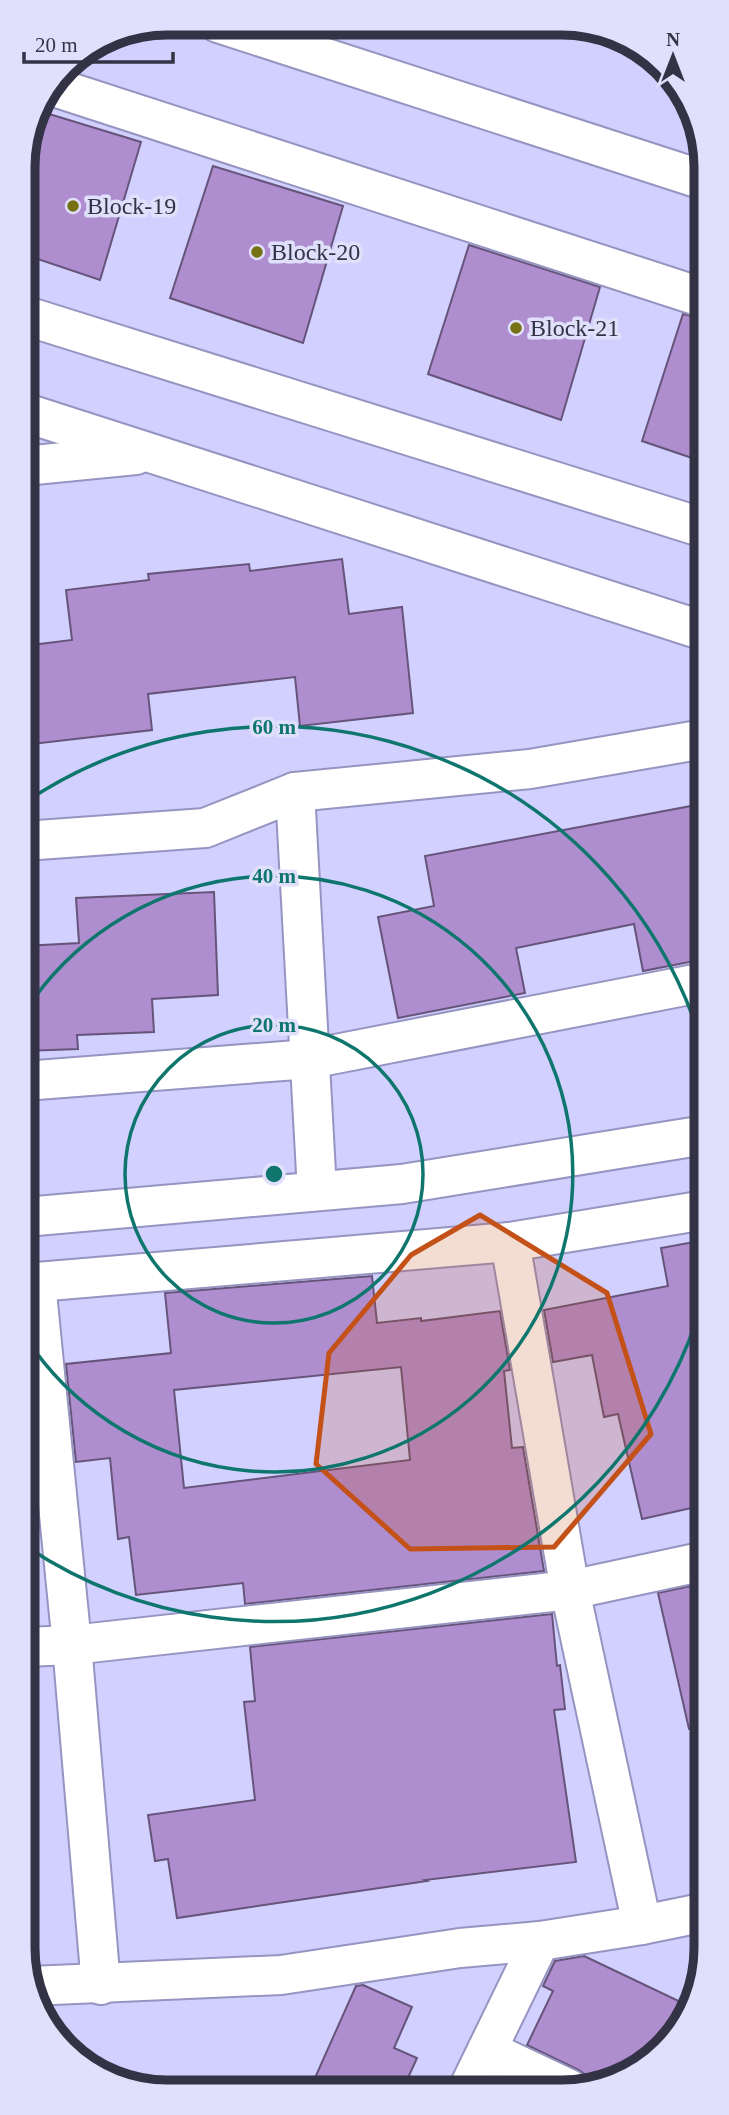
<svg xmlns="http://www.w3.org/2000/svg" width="729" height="2115" viewBox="0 0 729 2115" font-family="'Times New Roman',serif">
	<rect width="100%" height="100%" fill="#d1d0ff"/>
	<!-- building -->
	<g fill="#af8ed0" stroke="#66547a" stroke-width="2" fill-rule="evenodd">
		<path d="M36,110L141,142L100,280L23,254V157Z"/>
		<path d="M213,166L343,206L303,343L170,298Z"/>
		<path d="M469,245L600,287L561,420L428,374Z"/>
		<path d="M683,314L704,319V462L642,441Z"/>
		<path d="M342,559L349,614L402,607L413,713L300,726L295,677L148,694L152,730L24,745V646L72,640L66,590L149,580L148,574L249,564L250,571Z"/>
		<path d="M691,806L700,853H704L705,959L643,971L634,924L516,948L525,993L398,1018L378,917L434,906L425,856Z"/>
		<path d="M214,892L218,995L152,999L154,1032L77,1035L78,1049L24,1051V946L79,943L76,898Z"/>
		<path d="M705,1240V1505L642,1519L618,1414L604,1417L592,1355L553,1362L544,1310L668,1286L661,1248Z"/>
		<path d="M372,1276L377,1323L421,1318V1321L500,1311L510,1370L504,1371L512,1448L523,1447L544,1571L245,1604L243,1583L136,1595L129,1537L118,1539L110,1458L76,1462L66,1364L171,1353L165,1293ZM401,1367L410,1460L184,1488L174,1390Z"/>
		<path d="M25,1391L32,1466L25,1467Z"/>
		<path d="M705,1583L706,1727L689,1729L658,1593Z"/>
		<path d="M552,1614L557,1666L560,1665L565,1709L554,1710L576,1862L425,1880L427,1881L177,1918L168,1859L155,1861L148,1815L255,1800L244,1702L255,1701L250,1647Z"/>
		<path d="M584,1956L687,2005L671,2043L593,2088L587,2076L579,2070L527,2045L553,1991L543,1986L555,1961Z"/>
		<path d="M363,1985L412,2007L394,2048L417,2058L403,2089H310L356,1986Z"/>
	</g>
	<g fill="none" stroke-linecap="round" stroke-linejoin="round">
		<!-- minor casing -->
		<g stroke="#9694c0" stroke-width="42">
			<g id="minor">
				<path d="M218,23L703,180"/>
				<path d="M51,86L704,298"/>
				<path d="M23,315L704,528"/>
				<path d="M23,412L704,631"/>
				<path d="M24,466L136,455"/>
				<path d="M295,792L317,1191"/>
				<path d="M24,841L205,828L295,792L530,769L704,739"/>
				<path d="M24,1081L310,1059L705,982"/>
				<path d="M25,1217L402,1184L705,1135"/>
				<path d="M25,1283L510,1242"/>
				<path d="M36,1283L72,1645L101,1985"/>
				<path d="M25,1647L72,1645L570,1590L705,1561"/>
				<path d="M642,1925L570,1590L510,1242L705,1210"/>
				<path d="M31,1986L281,1975L460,1948L540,1941L642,1925L706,1912"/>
				<path d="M487,2050L569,2089"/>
				<path d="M468,2089L540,1941"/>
			</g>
		</g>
		<!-- minor -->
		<use href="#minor" stroke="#fff" stroke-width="38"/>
	</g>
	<!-- marked area -->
	<path fill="#c45117" fill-opacity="0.2" stroke="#c45117" stroke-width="5" stroke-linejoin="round" d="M480,1215L607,1293L651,1434L554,1547L410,1549L316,1464L329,1353L411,1255Z"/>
	<!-- distance rings -->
	<g fill="none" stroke="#0f766e" stroke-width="3.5">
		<circle cx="274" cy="1174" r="149"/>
		<path d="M26 1010A298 298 0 1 1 26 1338"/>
		<path d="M705 1293A447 447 0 0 1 27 1547M24 803A447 447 0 0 1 704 1051"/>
	</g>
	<!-- markers -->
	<g fill="#767113" stroke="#e0dffc" stroke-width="2.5">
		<circle cx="73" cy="206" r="7"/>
		<circle cx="257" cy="252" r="7"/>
		<circle cx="516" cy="328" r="7"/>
	</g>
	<g text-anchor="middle" stroke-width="7" stroke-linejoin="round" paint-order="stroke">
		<!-- poi labels -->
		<g font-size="24" fill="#343345" stroke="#e0dffc" text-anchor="start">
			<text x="87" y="214">Block-19</text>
			<text x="271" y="260">Block-20</text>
			<text x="530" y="336">Block-21</text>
		</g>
	</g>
	<!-- crop -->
	<path d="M0 0H729V2115H0ZM167 35H562A132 132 0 0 1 694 167V1948A132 132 0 0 1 562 2080H167A132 132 0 0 1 35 1948V167A132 132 0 0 1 167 35Z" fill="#e0dffc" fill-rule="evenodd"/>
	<path fill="none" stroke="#343345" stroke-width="9" d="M167 35H562A132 132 0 0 1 694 167V1948A132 132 0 0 1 562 2080H167A132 132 0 0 1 35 1948V167A132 132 0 0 1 167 35Z"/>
	<circle cx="274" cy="1174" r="10" fill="#0f766e" stroke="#e0dffc" stroke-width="3.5"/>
	<g font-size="21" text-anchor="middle" font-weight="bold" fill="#0f766e" stroke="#e0dffc" stroke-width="7" stroke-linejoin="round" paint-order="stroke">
		<text x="274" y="734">60 m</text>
		<text x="274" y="883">40 m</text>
		<text x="274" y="1032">20 m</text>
	</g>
	<!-- north arrow -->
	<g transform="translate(673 56)" stroke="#e0dffc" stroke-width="5" paint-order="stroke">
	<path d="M0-5L12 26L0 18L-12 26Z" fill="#343345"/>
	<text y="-10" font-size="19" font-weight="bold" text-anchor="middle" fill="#343345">N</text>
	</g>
	<!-- scale -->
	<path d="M24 52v10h149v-10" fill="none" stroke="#343345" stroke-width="3.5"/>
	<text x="35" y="52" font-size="21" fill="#343345" stroke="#e0dffc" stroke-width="5" paint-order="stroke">20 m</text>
</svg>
